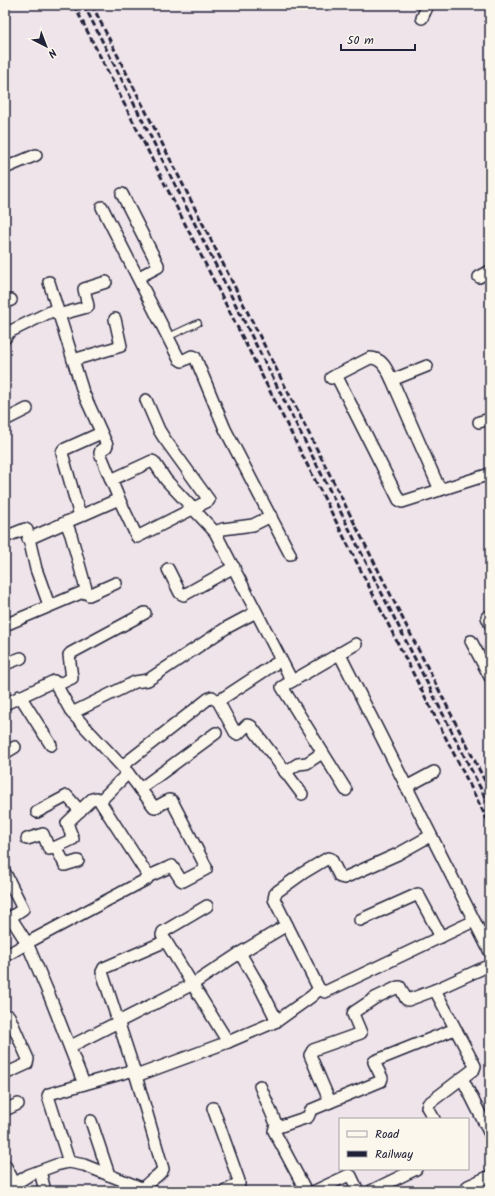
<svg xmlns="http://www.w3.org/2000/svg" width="495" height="1196" viewBox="0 0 495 1196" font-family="Kalam,sans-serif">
	<rect width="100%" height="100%" fill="#efe4ea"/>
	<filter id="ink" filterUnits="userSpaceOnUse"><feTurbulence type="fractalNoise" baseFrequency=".025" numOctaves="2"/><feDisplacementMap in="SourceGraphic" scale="8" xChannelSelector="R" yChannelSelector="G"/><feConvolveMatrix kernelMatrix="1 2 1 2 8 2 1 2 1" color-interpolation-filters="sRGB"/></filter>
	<g filter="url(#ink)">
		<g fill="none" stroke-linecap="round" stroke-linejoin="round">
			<!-- service casing -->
			<g stroke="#22223b" stroke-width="8">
				<path id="service" d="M168,337L198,323"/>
			</g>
			<!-- minor casing -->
			<g stroke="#22223b" stroke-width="14">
				<g id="minor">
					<path d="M422,18L428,5"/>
					<path d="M5,168L36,155"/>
					<path d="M122,194L158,265V267L139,277"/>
					<path d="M102,207L179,359L182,361L192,356L195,357L225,429L290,554"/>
					<path d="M479,277L490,271"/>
					<path d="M49,282L83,392L107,445L106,447L101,450L100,453L119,499L137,537L208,501L209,500L164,438L159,430L146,400"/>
					<path d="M5,303L11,300"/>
					<path d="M58,315L87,307L88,306L84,289L106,282"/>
					<path d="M5,338L9,332L56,309"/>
					<path d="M73,360L121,346L115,319"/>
					<path d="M336,375L399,500L402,502L490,474"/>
					<path d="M331,378L370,358C383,358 387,370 392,380L440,490"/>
					<path d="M392,380L427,366"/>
					<path d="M5,420L27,409"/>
					<path d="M479,422L490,419"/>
					<path d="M111,480L152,461L154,462L166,480L215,532L292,681"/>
					<path d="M80,516L62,453L63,450L101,433"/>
					<path d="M215,532L223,529L253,525L271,516"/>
					<path d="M5,537L25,529L27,530L36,569L49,605"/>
					<path d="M28,539L119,499"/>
					<path d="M168,569L180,593L184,595L234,567"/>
					<path d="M85,591L89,595L116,583"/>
					<path d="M487,617L490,624"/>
					<path d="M5,625L83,592L86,589L71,535L66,522"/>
					<path d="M471,641L490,677"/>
					<path d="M339,653L490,952"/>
					<path d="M5,664L21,658"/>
					<path d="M57,685L72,678L69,655L71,653L145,613"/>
					<path d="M20,696L51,745"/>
					<path d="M218,701L236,734H238L247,725L251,726L302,794"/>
					<path d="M5,704L54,681L72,713L128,773L154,807H156L169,800L172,801L206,867V869L183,881L181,880L172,866L147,877"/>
					<path d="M72,713L135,682L148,680L226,628L256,612"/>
					<path d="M5,753L15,747"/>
					<path d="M122,766L208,699L212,697L216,700H220L281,660"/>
					<path d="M285,772L298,764L307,763L322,753"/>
					<path d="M406,787L434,772"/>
					<path d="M140,789L216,733"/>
					<path d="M346,790L282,687L356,644"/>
					<path d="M37,812L67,796L80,811"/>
					<path d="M430,836L398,854L344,878L340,877L331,859L328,858L303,873L278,891L275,894L274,899L319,989L325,992L474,921"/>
					<path d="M27,839L43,834L49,849L56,847"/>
					<path d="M78,861L65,865L56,847L73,839L67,823L92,799L96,798L101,801"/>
					<path d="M5,873L23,909L11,917V918L27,943"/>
					<path d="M207,906L163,932L162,935L228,1042"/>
					<path d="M360,920L418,894L441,937"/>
					<path d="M5,956L26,944"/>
					<path d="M277,1021L312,996L319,989"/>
					<path d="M71,1046L193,984L240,953L287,925"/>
					<path d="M5,1074L27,1064L28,1059L9,1016"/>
					<path d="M136,1076L228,1042L277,1021L262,991L240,953"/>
					<path d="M462,1078L490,1134"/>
					<path d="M84,1084L50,997L27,943L147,879V874L101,803L103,798L128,773"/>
					<path d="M260,1086L277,1126"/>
					<path d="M330,1102L310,1055L313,1050L361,1033L353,1014L354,1012L375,998L398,987H400L406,999L408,1000L435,990L490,965"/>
					<path d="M213,1108L239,1181V1184L225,1191"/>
					<path d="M5,1110L18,1104"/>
					<path d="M434,1119L427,1107L428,1104L474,1069L475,1066L435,990"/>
					<path d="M91,1121L109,1175"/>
					<path d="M69,1162L48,1096L49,1094L134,1070"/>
					<path d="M5,1165L15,1184"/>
					<path d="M40,1171L45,1191"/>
					<path d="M468,1186L490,1176"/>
					<path d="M143,1189C148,1180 159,1177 163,1169L136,1076L102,972L104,968L166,941"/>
					<path d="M5,1190L29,1175L56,1165L69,1162L84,1165L149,1191"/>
					<path d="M306,1191L274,1131L275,1128L308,1117L311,1110L381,1081L382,1078L374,1062L375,1061L455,1029"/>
					<path d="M315,1191L349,1175L351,1176L358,1191"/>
					<path d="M371,1191L416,1169"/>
				</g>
			</g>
			<!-- service -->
			<use href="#service" stroke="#fbf7ec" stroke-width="5.5"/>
			<!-- minor -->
			<use href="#minor" stroke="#fbf7ec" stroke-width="11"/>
			<!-- rail -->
			<g stroke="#22223b" stroke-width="3" stroke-dasharray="6 3" stroke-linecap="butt">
				<path d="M74,5L490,825"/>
				<path d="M84,5L490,807"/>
				<path d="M92,5L490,791"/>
			</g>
		</g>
	</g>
	<!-- margin -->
	<rect width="495" height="1196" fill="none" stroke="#fbf7ec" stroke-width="20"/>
	<rect x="10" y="10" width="475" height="1176" fill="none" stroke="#22223b" stroke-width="1.5" filter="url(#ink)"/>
	<!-- legend -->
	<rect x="339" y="1118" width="130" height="52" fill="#fbf7ec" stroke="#a4a2a5"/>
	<rect x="347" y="1131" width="20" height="6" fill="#fbf7ec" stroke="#a4a2a5"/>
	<text x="375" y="1138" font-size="12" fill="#22223b">Road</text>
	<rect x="347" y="1151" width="20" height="6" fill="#22223b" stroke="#a4a2a5"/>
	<text x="375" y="1158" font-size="12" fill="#22223b">Railway</text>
	<!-- north arrow -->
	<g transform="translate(46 46) rotate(138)" stroke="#fbf7ec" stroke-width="3" paint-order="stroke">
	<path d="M0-3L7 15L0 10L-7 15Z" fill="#22223b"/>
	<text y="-6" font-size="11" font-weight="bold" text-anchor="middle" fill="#22223b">N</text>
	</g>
	<!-- scale -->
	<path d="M341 44v6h74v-6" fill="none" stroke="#22223b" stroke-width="2"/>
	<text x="347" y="44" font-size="12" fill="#22223b" stroke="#fbf7ec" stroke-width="3" paint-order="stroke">50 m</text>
</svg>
